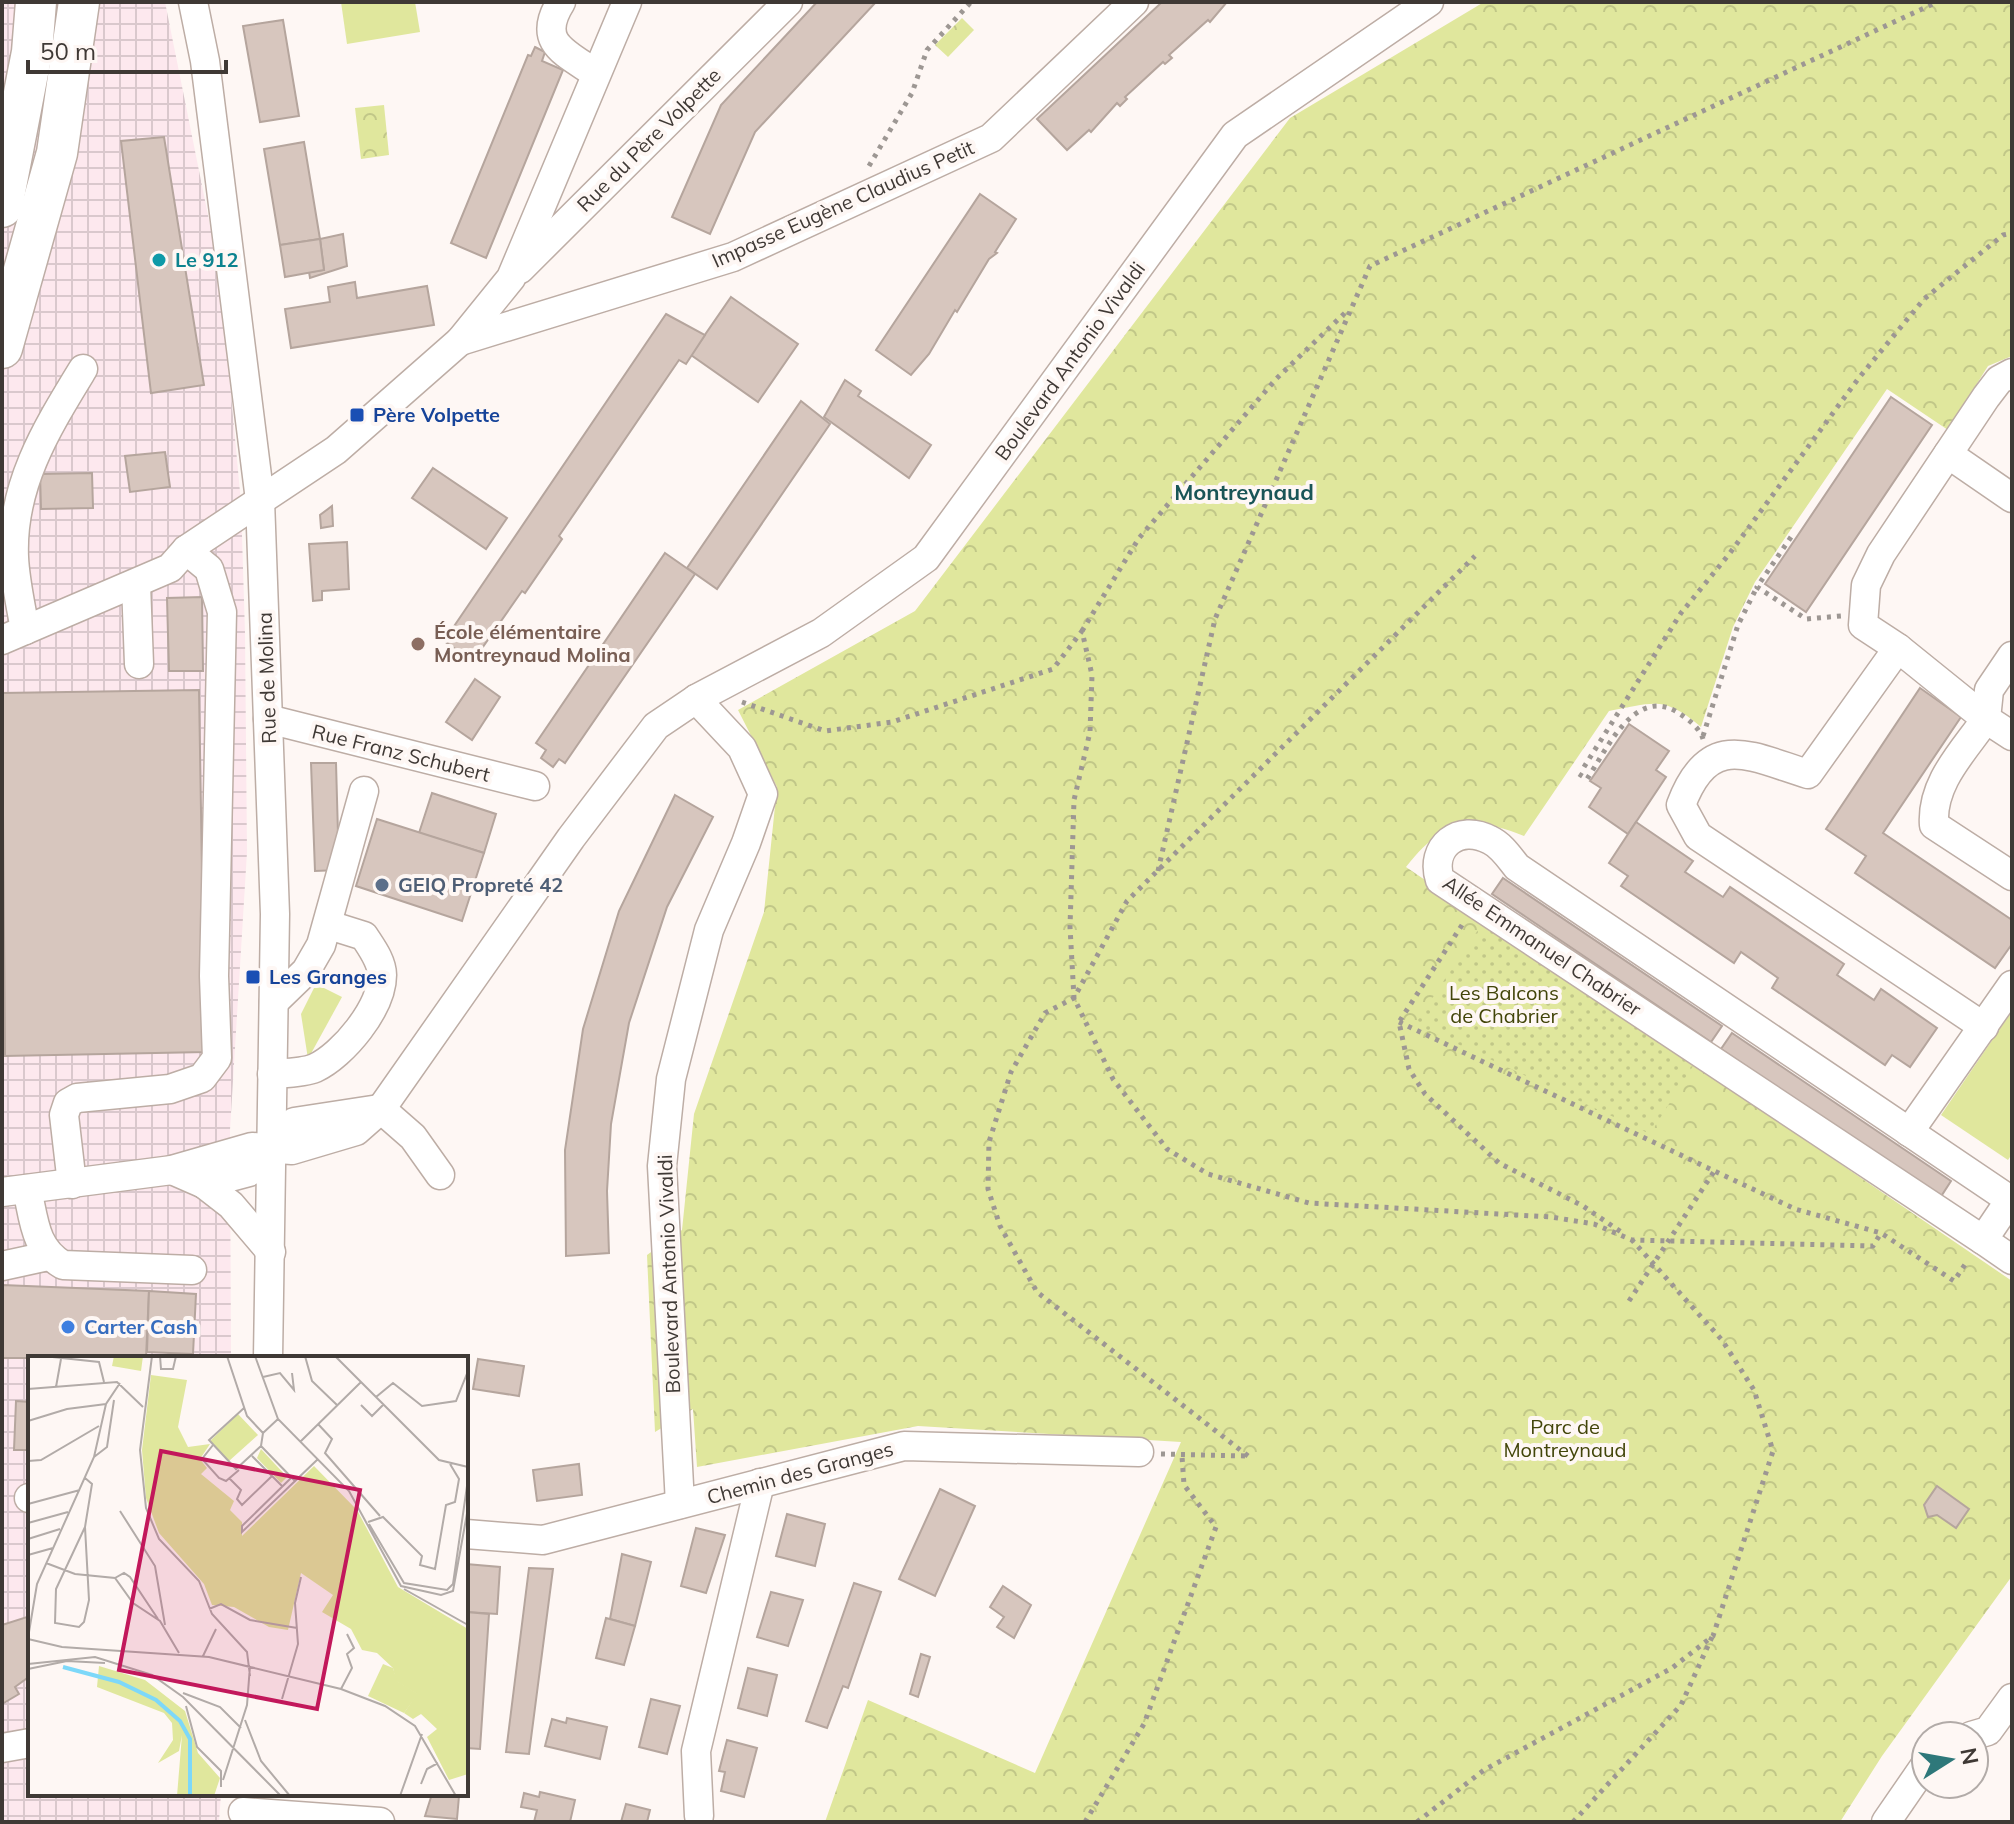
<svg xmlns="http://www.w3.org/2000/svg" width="2014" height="1824" viewBox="0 0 2014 1824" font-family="Mulish,sans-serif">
	<defs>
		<pattern id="industrial-grid" width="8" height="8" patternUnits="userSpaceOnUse" patternTransform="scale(2)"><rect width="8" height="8" fill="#fde8ee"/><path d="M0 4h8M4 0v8" fill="none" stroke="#dac8cd"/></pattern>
		<pattern id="park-crowns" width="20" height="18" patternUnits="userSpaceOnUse" patternTransform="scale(2)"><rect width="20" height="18" fill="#e0e79d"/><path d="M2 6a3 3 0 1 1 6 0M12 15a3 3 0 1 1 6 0" fill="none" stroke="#c1c788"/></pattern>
		<pattern id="garden-dots" width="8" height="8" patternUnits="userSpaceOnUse" patternTransform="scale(2)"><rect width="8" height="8" fill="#e0e79d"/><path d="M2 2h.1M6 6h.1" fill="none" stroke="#c1c788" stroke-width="1.8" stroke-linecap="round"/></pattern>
	</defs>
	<rect width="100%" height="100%" fill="#fef7f4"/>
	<!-- industrial -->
	<path fill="url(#industrial-grid)" d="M2,2H165L220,275L241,503L245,633L247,852L230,1130L231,1358H30V1794H221L219,1822H2Z"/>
	<!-- grass -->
	<g fill="#e0e79d">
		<path d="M341,2H415L420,32L347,44Z"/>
		<path d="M316,984L342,997L308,1059L301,1014Z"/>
		<path d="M2012,1011V1154L2008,1160L1941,1115Z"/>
	</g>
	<!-- park -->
	<g fill="url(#park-crowns)">
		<path d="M1484,2H2012V356L1988,366L1948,430L1887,389L1755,582L1733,627L1701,727C1663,695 1655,703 1609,711L1524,836C1470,814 1442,821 1406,867L2012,1281V1576L1882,1756L1840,1822H825L868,1700L1035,1773L1181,1442L918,1426L697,1467L693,1409L655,1432L647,1255L682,1230L694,1114L764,912L777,787L738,710L915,611L1290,118Z"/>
		<path d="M962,18L974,30L948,57L935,45Z"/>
		<path d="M384,105L389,155L361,159L355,108Z"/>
	</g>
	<!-- garden -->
	<path fill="url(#garden-dots)" d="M1482,924L1693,1066L1650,1134L1415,1024Z"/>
	<!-- building -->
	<g fill="#d7c6be" stroke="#b5a59d" stroke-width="2">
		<path d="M817,2H876L755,132L710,234L672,217L721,105Z"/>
		<path d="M1162,2H1227L1210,22L1208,20L1169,55L1172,58L1165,64L1163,62L1125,97L1127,99L1120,106L1117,103L1091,132L1089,130L1067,150L1037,119Z"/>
		<path d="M283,20L299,116L260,122L243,26Z"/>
		<path d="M535,47L545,52L542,61L563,70L486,258L451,243L528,55L531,56Z"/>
		<path d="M164,137L204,385L151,393L121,141Z"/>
		<path d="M304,142L320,239L280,245L264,149Z"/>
		<path d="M980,194L1016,219L995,252L997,253L989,259L957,312L955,310L929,354L911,375L876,350Z"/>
		<path d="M343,234L347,266L310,278L309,272L324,270L320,239Z"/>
		<path d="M320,239L324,270L285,277L280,245Z"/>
		<path d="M355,282L357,298L427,286L434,325L291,348L285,309L330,302L328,287Z"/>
		<path d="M731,297L798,344L758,402L691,355Z"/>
		<path d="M666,314L705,335L686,364L679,360L559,536L562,539L525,593L522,591L473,661L444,641Z"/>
		<path d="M845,380L861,391L858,396L931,445L909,478L824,417Z"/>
		<path d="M1891,397L1932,425L1806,612L1765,584Z"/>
		<path d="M801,401L830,424L717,589L687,568Z"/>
		<path d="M165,452L170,487L130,492L125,456Z"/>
		<path d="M433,468L507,518L486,549L412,498Z"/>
		<path d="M92,473L93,508L41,509L40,474Z"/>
		<path d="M332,506L333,526L321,528L320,515Z"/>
		<path d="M347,542L349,589L322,591V600L313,601L309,544Z"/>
		<path d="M665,553L695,574L565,763L559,759L553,767L541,758L546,750L536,743Z"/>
		<path d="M202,597L203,671H169L167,598Z"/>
		<path d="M475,679L500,697L472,740L446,722Z"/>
		<path d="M1920,688L1961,717L1883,833L2012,920V944L1995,968L1855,873L1866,856L1826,829Z"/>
		<path d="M199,690L205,1052L5,1056L2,693Z"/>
		<path d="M1629,724L1669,751L1656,770L1666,777L1628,834L1589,807L1601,788L1590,781Z"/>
		<path d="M311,763H336L339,870L315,871Z"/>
		<path d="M432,793L496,814L484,853L419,833Z"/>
		<path d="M675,795L713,817L667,907L629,1023L611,1124L607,1191L609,1253L566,1256L565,1150L583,1029L619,911Z"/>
		<path d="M377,819L484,853L462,921L356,886Z"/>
		<path d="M1636,822L1693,861L1685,872L1723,897L1730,887L1844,964L1837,975L1874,1000L1881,989L1937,1028L1910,1067L1892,1055L1885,1065L1772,988L1778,978L1741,952L1734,963L1621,886L1628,876L1609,863Z"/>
		<path d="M1503,878L1722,1026L1711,1042L1492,894Z"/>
		<path d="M1732,1033L1951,1181L1940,1198L1721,1049Z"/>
		<path d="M2,1285L149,1291L146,1358H2Z"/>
		<path d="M149,1291L196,1294L193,1354L147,1352Z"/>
		<path d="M478,1359L524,1366L519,1396L473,1389Z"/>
		<path d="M16,1401L30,1402V1450H14Z"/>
		<path d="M579,1464L582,1495L537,1501L533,1470Z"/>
		<path d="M1937,1486L1969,1509L1956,1528L1937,1515L1928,1517L1924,1505Z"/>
		<path d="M940,1489L975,1506L935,1596L899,1579Z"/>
		<path d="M787,1514L825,1524L815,1566L776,1556Z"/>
		<path d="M696,1528L725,1535L706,1593L681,1586Z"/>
		<path d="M622,1554L651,1562L635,1626L610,1619Z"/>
		<path d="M466,1564L500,1567L497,1614L466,1612Z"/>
		<path d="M529,1568L553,1569L529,1754L506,1752Z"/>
		<path d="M854,1583L881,1592L848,1688L843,1686L827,1728L806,1721Z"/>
		<path d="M1003,1586L1031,1605L1014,1638L997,1627L1004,1617L990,1607Z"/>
		<path d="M771,1592L803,1600L788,1646L757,1637Z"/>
		<path d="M466,1612L489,1614L480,1749L466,1748Z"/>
		<path d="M30,1616V1676L15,1687L19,1694L2,1704V1625Z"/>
		<path d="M606,1618L635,1626L624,1665L596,1658Z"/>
		<path d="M921,1654L930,1657L918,1697L910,1694Z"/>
		<path d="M748,1668L777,1675L767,1716L738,1708Z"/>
		<path d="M651,1699L680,1706L667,1754L639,1747Z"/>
		<path d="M567,1718L607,1727L600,1759L545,1746L552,1719L566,1723Z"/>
		<path d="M727,1740L757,1748L744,1797L721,1791L725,1772L719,1771Z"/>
		<path d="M540,1792L575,1800L570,1822H534L537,1810L521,1807L524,1793L539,1797Z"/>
		<path d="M432,1794L459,1796L457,1819L425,1816Z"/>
		<path d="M626,1804L650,1810L647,1822H621Z"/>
	</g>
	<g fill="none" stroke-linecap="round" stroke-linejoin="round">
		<!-- minor casing -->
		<g stroke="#bdada5" stroke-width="31">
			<g id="minor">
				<path d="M193,2L205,61L260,500L275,914L268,1358"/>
				<path d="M561,2C536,42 564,52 595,73"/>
				<path d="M520,269L788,2"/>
				<path d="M460,341L733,257L991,138L1134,2"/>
				<path d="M2012,373L1999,380L1986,397L1881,554L1866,585L1863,625L1898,648L1986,719C1963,752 1931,783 1934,825L2012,876"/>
				<path d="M1948,454L2012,498"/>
				<path d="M136,584L139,664"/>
				<path d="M25,630C21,606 15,581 14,557C11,485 47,428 83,369"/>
				<path d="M2,640L170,568L186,550L336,450L460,341L511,278L627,2"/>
				<path d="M1898,648L1808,774C1749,756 1709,730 1681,805L1698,836L1984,1027"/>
				<path d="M2012,656L1989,690L1986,719L2012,736"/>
				<path d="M268,719L535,786"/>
				<path d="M274,1002L306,971L321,945L364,791"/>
				<path d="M272,1074C285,1073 303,1073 315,1068C343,1055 382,1008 382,975C382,961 371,947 364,936L329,925"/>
				<path d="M381,1109L413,1137L440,1175"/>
				<path d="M1909,1132L2012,985"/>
				<path d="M172,1170L204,1184L249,1172L269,1146L294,1122L379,1109"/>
				<path d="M72,1184L64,1115L68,1103L77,1098L170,1089L202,1078L217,1058L214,976L222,612L209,569L186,550"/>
				<path d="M204,1184L231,1205L271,1252"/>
				<path d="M27,1189C34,1219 34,1248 63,1265L192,1270"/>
				<path d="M2,1192L172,1170L252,1147L292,1150L356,1131L381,1109L571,838L656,726L696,699L821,633L926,558L1235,135L1429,2"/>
				<path d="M2012,1197L1983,1240L2012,1260"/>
				<path d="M1983,1240L1440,880C1429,847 1459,823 1490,840C1501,845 1509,857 1517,867L2010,1200"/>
				<path d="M2,1266L48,1256"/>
				<path d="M29,1498H30"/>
				<path d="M680,1504L662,1166L671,1079L709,930L746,843L763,794L742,748L696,699"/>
				<path d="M466,1534L543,1540L904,1446L1139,1452"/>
				<path d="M1971,1736L1988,1731L2012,1698"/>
				<path d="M2,1748L30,1743"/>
				<path d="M243,1812L380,1822"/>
				<path d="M699,1816L696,1751L760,1483"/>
				<path d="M1886,1822L1926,1764"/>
			</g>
		</g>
		<!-- highway casing -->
		<g stroke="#bdada5" stroke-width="43">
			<g id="highway">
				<path d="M2,207L32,52L36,2"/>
				<path d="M2,348L57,153L79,2"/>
			</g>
		</g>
		<!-- path -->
		<g stroke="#9d9793" stroke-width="5" stroke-dasharray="4 6" stroke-linecap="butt">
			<path d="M869,166L912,93L927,50L971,2"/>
			<path d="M1791,537L1757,587L1806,619L1841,616"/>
			<path d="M1082,631L1139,538L1276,379L1348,310"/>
			<path d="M742,702L825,731L892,722L1053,669L1082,631L1092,675L1090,732L1074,800L1070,927L1074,998L1113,1079L1167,1149L1208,1174L1309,1203L1551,1217L1594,1224L1632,1240L1873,1246L1881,1233"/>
			<path d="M1703,736L1738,625L1757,587"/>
			<path d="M1584,767L1681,613L1730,553L1858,379L1924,299L2003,235L2012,233"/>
			<path d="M1579,774L1587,779C1606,751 1634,686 1677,712C1688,719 1699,727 1703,739"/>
			<path d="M1158,871L1215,619L1370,266L1937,2"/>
			<path d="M1462,925L1399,1022L1409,1069L1425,1094L1499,1163L1583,1206L1624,1234"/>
			<path d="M1399,1022L1795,1209L1881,1233L1954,1281L1968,1260"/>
			<path d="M1629,1301L1715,1170"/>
			<path d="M1161,1454L1247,1456"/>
			<path d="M1248,1456L1037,1292L1000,1226L988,1189L989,1142L1011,1072L1045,1013L1074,998L1127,901L1475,556"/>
			<path d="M1085,1822L1144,1724L1216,1527L1184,1485L1182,1456"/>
			<path d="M1417,1822L1484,1770L1672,1668L1713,1636L1773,1451L1754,1390L1722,1340L1632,1240"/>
			<path d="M1573,1822L1681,1705L1712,1637"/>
		</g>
		<!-- minor -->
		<use href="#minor" stroke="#fff" stroke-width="28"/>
		<!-- highway -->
		<use href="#highway" stroke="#fff" stroke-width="40"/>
	</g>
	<!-- markers -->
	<circle fill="#0f9aa8" stroke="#fef7f4" stroke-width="3" cx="159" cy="260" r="8"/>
	<g fill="#1a4fb4" stroke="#fef7f4" stroke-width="3">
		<rect x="349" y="407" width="16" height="16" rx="4"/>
		<rect x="245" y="969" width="16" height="16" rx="4"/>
	</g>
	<circle fill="#8d6e63" stroke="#fef7f4" stroke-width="3" cx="418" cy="644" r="8"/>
	<circle fill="#5c6f8a" stroke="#fef7f4" stroke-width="3" cx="382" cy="885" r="8"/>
	<circle fill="#3f7fe0" stroke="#fef7f4" stroke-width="3" cx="68" cy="1327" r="8"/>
	<g text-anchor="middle" stroke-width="8" stroke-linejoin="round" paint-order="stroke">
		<!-- street labels -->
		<g font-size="20" fill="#3f3935" stroke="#fef7f4">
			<text transform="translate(649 140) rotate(-45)" y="7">Rue du Père Volpette</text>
			<text transform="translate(843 204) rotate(-24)" y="7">Impasse Eugène Claudius Petit</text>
			<text transform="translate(1070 361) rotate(-54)" y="7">Boulevard Antonio Vivaldi</text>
			<text transform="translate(267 678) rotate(-92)" y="7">Rue de Molina</text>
			<text transform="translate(401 753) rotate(14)" y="7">Rue Franz Schubert</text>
			<text transform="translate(1542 946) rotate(34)" y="7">Allée Emmanuel Chabrier</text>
			<text transform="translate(669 1274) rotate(-92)" y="7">Boulevard Antonio Vivaldi</text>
			<text transform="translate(800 1473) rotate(-15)" y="7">Chemin des Granges</text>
		</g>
		<!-- culture labels -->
		<g font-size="20" font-weight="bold" fill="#0d838f" stroke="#fef7f4" text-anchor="start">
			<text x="175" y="267">Le 912</text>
		</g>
		<!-- transit labels -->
		<g font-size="20" font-weight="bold" fill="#164399" stroke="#fef7f4" text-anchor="start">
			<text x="373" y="422">Père Volpette</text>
			<text x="269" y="984">Les Granges</text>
		</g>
		<!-- education labels -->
		<g font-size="20" font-weight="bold" fill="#785e54" stroke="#fef7f4" text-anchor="start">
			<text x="434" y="639">École élémentaire<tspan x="434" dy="23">Montreynaud Molina</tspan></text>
		</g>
		<!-- service labels -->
		<g font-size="20" font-weight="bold" fill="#4e5e75" stroke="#fef7f4" text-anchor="start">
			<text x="398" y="892">GEIQ Propreté 42</text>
		</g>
		<!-- park labels -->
		<g font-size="20" fill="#424509" stroke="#fef7f4">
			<text x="1504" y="1000">Les Balcons<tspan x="1504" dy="23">de Chabrier</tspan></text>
			<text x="1565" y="1434">Parc de<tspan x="1565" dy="23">Montreynaud</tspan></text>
		</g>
		<!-- shop labels -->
		<g font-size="20" font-weight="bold" fill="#366cbe" stroke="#fef7f4" text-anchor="start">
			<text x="84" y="1334">Carter Cash</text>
		</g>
		<!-- neighbourhood labels -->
		<g font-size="22" font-weight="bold" fill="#195557" stroke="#fef7f4">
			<text x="1244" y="500">Montreynaud</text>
		</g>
	</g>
	<!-- overview -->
	<g transform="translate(28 1356)">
		<rect width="440" height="440" fill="#fef7f4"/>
		<path d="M86,0H115L113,15L84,10ZM210,58L230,79L201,105L182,85ZM233,93L259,121L253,127L229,102ZM71,310L117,324L157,355L170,397L192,422L186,440H149L154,379L151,395L130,407L145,384L144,367L136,357L69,331Z" fill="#e0e79d"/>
		<path d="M123,19L159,24L150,71L160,91L182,88L172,103L179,112L173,118L206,145L202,154L214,166V180L286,110L329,154L370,231L440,273V418L421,424L399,381L409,373L393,358L385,363L376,357L389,338L368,325L365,312L349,297L334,294L323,273L294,256L305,239L273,217L260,274L241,271L206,251L184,249L176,228L131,177L118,142L114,94Z" fill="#e0e79d"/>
		<path d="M405,270L436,282L424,301L398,288ZM419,305L440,324V366L402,327ZM355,308L365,312L369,325L390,338L376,357L340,340Z" fill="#e0e79d"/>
		<path fill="none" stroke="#7dd8f9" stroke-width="4" d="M35,311L91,326L128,344L152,365L162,383V440"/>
		<path fill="none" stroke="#b2aba8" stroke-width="2" d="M15,0L71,6L76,26M124,0L112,94L118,152L131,183L171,225L184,258L219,296L222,320M132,0L133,13H145L148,0M199,0L219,60L235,77M227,0L250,63L321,135L373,230L413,239L425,235L440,152M277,0L284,25L309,49M307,0L411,104L440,111M235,21L252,17L266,34L264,17M28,31L33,3M0,33L89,26L115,51M348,41L365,27L394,50L428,45L440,15M333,49L344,60L355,49M216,52L181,84L208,113L233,90L235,77L250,63M0,65L39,53L78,48M290,68L304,83L297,97L352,160M272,86L333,26M185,89L174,103L191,122L198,125L211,114M233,90L267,125L290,103M224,100L254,130M66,101L79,91L86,44M0,105L13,104L71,70M264,121L214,170V176L267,125M201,122L213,134L209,143L214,149L244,120M0,148L52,134M92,155L127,210L137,269M340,166L355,161L394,200L392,209L407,213L418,149L427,146L431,123L422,108M0,167L40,156M341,168L376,227L419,234L425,228L440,123M57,171L28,233L27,267L51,271L56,266L61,244L57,171L64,128L57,122M0,183L32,173M0,199L25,192M18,207L47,218L87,222L105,247L132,265L151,297M87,222L96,217L102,221L130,263M376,233L440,269M181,253L193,248L222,264L269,272M0,282L9,228L66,101L78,48L92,27M0,283L34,291L181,301L313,333L357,350L387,370L428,440M175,300L188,273M0,308L67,301L124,319L155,341L253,440M0,313L39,305L77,307M313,333L324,312L319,298L326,292L319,278M155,337L192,351L213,372M254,343L270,288L267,247L273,221M158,350L169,391L193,415V431M217,364L233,405L262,440M195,424L219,349L222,310M393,428L399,413L410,407M372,440L394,378"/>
		<path fill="#c2185b" fill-opacity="0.15" stroke="#c2185b" stroke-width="4" d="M133,95L332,134L289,353L91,314Z"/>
		<rect width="440" height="440" fill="none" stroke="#3f3935" stroke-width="4"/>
	</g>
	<!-- border -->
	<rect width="2014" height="1824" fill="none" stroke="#3f3935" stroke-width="8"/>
	<!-- north arrow -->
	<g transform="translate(1950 1760) rotate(79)"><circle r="38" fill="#fef7f4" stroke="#b2aba8" stroke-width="2"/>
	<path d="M0-6L14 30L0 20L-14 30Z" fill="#2e787a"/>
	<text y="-12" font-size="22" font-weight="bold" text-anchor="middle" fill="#3f3935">N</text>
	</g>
	<!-- scale -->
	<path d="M28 60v12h198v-12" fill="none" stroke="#3f3935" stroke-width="4"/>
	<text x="40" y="60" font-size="24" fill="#3f3935" stroke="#fef7f4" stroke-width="6" paint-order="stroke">50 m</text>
</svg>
